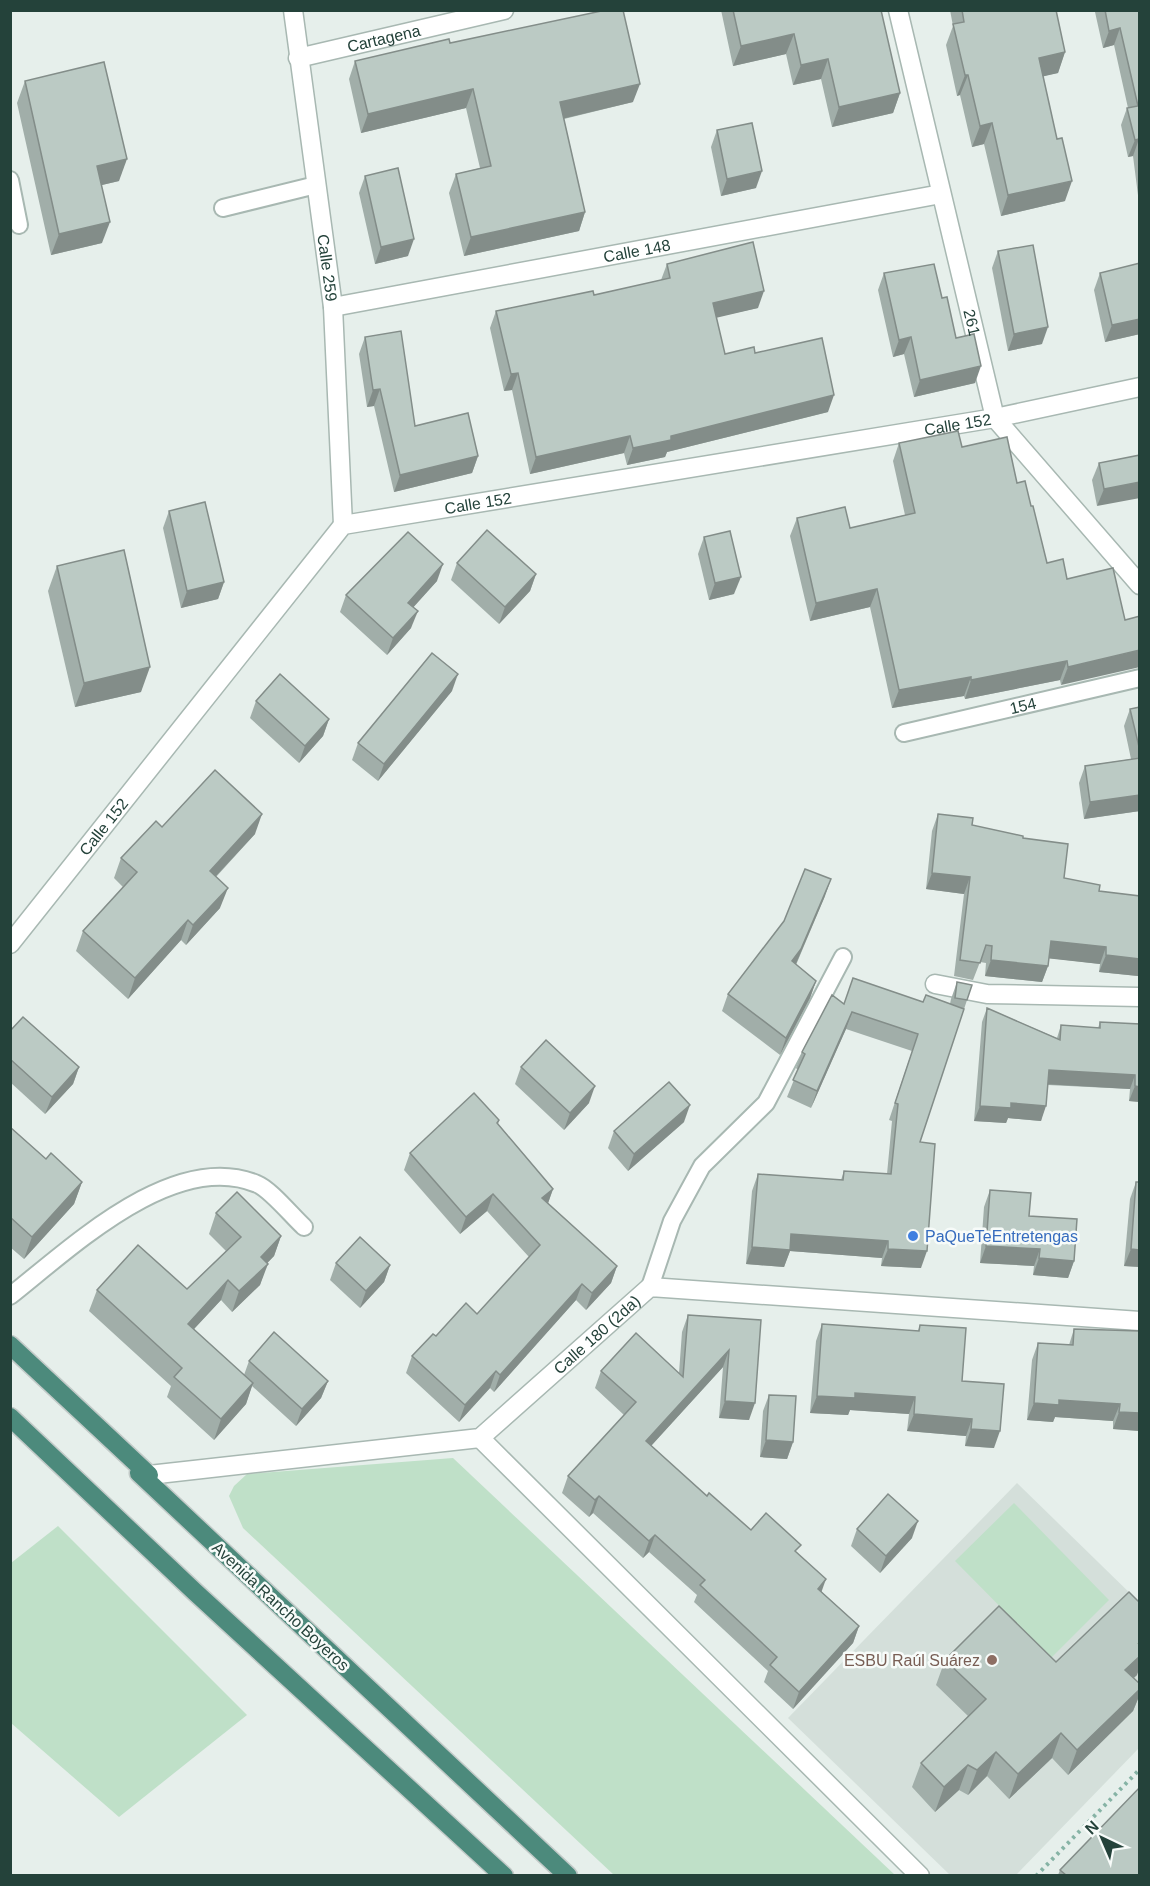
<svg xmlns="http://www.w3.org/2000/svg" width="1150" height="1886" viewBox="0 0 1150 1886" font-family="Arial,sans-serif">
	<rect width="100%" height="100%" fill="#e6efeb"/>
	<!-- built -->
	<path fill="#d4dfda" d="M1017,1483L1139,1602V1748L1016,1875H950L788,1718Z"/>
	<!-- green -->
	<g fill="#bfe0c8">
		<path d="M453,1458L895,1875H614L243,1528L229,1496L234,1486L247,1474Z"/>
		<path d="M1014,1503L1109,1600L1051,1658L955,1561Z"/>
		<path d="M58,1526L247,1715L119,1817L11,1723V1563Z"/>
	</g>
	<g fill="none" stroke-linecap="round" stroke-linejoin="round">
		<!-- service casing -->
		<g stroke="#a8b8b2" stroke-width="20">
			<g id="service">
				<path d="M10,180L19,225"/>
				<path d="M223,208L316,185"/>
				<path id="s1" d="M904,733L1140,678"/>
				<path d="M650,1287L672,1221L702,1166L766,1103L843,957"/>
				<path d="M10,1296C71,1248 174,1149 257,1184C270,1189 292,1216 304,1227"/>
			</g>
		</g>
		<!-- minor casing -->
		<g stroke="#a8b8b2" stroke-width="21">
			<g id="minor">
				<path id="s2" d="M293,10L333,307L343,525"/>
				<path id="s3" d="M898,10L995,418L1140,585"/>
				<path id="s4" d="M298,58L504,10"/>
				<path id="s5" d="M333,307L941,194"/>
				<path id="s6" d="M10,944L343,525L995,418L1140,387"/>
				<path d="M935,984L987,994L1140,997"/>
				<path d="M480,1438L920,1876"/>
				<path id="s7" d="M149,1475L480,1438L650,1287L1140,1321"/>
			</g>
		</g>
		<!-- trunk casing -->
		<g stroke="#c2cac8" stroke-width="21">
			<g id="trunk">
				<path d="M10,1345L149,1475L139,1473L568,1876"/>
				<path d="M10,1417L195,1592L504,1876"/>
			</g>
		</g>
		<!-- path -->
		<path stroke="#86b3a5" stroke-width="4" stroke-dasharray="3 4.5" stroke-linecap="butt" d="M1036,1876L1140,1769"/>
		<!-- service -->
		<use href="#service" stroke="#fff" stroke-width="16"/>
		<!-- minor -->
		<use href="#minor" stroke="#fff" stroke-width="18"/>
		<!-- trunk -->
		<use href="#trunk" stroke="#4c8a7c" stroke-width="18"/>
	</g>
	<!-- wall -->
	<g fill="#a1aea9">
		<path d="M721,10H881L900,93L893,113L832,127L821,79L793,85L786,54L733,66Z"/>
		<path d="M950,10H1056L1065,52L1058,73L1043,76L1065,201L1001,216L984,144L972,147L960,95L957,96L946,45L953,26Z"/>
		<path d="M1096,10H1140V211L1133,156L1128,157L1121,125L1127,108H1128L1114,45L1103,48L1095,12Z"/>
		<path d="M450,43L633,102L564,119L585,212L579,231L464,256L449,193L456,174L480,168L466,108L361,133L349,79L355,61Z"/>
		<path d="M25,81L119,181L102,185V243L51,255L17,103Z"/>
		<path d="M717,130L756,188L721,196L711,147Z"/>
		<path d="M365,176L408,256L375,264L359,193Z"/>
		<path d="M998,251L1042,344L1008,351L992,268Z"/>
		<path d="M1140,263V334L1105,342L1094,290L1100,273Z"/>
		<path d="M667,264L758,308L716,317L725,354L755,353L828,412L667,452L665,457L627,465L624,453L530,474L512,390L504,391L490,328L496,311L594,295L661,280Z"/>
		<path d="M884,273L942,298L956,338L975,383L914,397L904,354L893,357L878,290Z"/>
		<path d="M365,337L415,426L478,456L472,473L394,492L374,406L367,407L359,354Z"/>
		<path d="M899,443L962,447L1017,483L1031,506L1047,563L1067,579L1113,568L1061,685L1060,680L965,699L964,696L892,708L870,607L810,621L790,536L797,518L850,528L905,515L893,461Z"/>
		<path d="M1140,455L1097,506L1092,480L1099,463Z"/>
		<path d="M169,511L224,582L218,599L181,608L163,528Z"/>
		<path d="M704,537L734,594L709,600L698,554Z"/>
		<path d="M457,563L536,574L530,591L499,624L451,580Z"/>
		<path d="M57,566L141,692L75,707L48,591Z"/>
		<path d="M437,581L413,607L411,628L387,655L340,612L346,595Z"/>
		<path d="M452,691L378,781L352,760L358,743Z"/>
		<path d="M256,701L329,719L323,736L299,763L250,718Z"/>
		<path d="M1140,707V811L1084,819L1079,783L1085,766L1131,759L1124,726L1130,709Z"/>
		<path d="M938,814L972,825L1023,838L1064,878L1099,891L1140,896V972L1138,976L1099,972L1100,964L1049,958L1048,966L1042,982L985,976L986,963L980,962L973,980L954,976L964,894L926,889L932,831Z"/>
		<path d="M162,827L255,834L216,877L220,908L186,945L181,940L128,999L76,951L83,931L123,887L114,878L121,858Z"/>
		<path d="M825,896L796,965L816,981L810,998L780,1055L722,1011L728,994Z"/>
		<path d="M957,982L972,985L920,1142L921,1268L881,1266L882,1258L790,1251L784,1267L746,1264L752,1191L758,1174L841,1180L844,1171L887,1174L892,1121L889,1120L912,1051L846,1029L811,1108L787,1097L798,1070L796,1068L802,1052L844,1004L923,1002L950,1004L951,999Z"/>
		<path d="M987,1008L1057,1038L1061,1025L1098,1028L1100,1022L1140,1024V1102L1129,1101L1130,1089L1048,1085L1041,1121L1008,1118L1006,1123L974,1121L982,1022Z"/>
		<path d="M10,1031L79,1067L73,1084L45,1114L10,1082Z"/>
		<path d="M521,1067L589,1103L564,1130L515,1084Z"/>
		<path d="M499,1120L498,1124L553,1189L548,1203L617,1266L611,1283L586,1310L576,1300L494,1392L490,1388L459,1422L406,1373L412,1356L436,1336L477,1314L529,1257L487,1211L460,1234L404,1170L410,1153Z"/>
		<path d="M684,1122L628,1171L608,1148L614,1131Z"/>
		<path d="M10,1127L46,1159L82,1182L74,1204L24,1259L10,1247Z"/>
		<path d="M1136,1182L1140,1267L1124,1266L1130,1199Z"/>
		<path d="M990,1190L1074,1261L1068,1278L1033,1275L1034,1266L980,1263L984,1207Z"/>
		<path d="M216,1213L281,1236L274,1256L267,1263L260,1285L232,1312L221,1300L194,1329L244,1375L249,1361L328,1381L321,1398L296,1426L252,1386L246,1404L214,1440L167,1397L171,1386L89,1311L97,1290L187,1289L226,1251L209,1234Z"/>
		<path d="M336,1263L390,1265L384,1282L360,1308L330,1280Z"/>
		<path d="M688,1315L761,1320L749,1420L719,1418L723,1367L651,1446L707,1496L751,1530L797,1554L822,1592L859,1626L853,1643L793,1709L764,1682L768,1671L694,1602L697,1595L649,1552L643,1558L593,1513L589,1517L562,1493L568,1476L624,1415L595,1388L601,1371L679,1373L682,1332Z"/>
		<path d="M822,1324L918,1331L920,1325L962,1381L994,1448L965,1446L966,1436L907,1431L909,1414L850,1410L848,1415L810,1413L816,1341Z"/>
		<path d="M1074,1329L1140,1331V1431L1113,1429V1421L1055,1417L1053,1422L1027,1420L1032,1360L1038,1343L1069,1345Z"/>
		<path d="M769,1395L793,1442L787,1459L760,1457L763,1411Z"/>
		<path d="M857,1529L912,1538L880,1573L851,1546Z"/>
		<path d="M945,1660L1056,1662L1137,1675L1133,1678L1140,1684V1694L1133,1711L1068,1775L1052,1758L1009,1799L987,1776L968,1795L959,1790L935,1812L912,1787L921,1763L968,1716L936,1685Z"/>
		<path d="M1060,1870L1140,1875H1058Z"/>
	</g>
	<!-- shaded-wall -->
	<g fill="#838d89">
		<path d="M1120,28L1114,45L1103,48L1109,31Z"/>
		<path d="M794,34L786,54L733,66L741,46Z"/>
		<path d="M1065,52L1058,73L1032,79L1039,58Z"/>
		<path d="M828,59L821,79L793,85L801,65Z"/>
		<path d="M965,75H968L960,95L957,96Z"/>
		<path d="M640,84L633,102L553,121L560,102Z"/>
		<path d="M473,89L466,108L361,133L368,114Z"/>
		<path d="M900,93L893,113L832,127L839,107Z"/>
		<path d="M992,123L984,144L972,147L980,126Z"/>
		<path d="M1139,139L1133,156L1128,157L1135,140Z"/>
		<path d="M127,159L119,181L89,188L97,166Z"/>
		<path d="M762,171L756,188L721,196L727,179Z"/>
		<path d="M1072,181L1065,201L1001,216L1008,195Z"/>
		<path d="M585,212L579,231L464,256L471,237Z"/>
		<path d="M110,222L102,243L51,255L59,234Z"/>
		<path d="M414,239L408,256L375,264L381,247Z"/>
		<path d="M764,291L758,308L707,320L713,303Z"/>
		<path d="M1140,319V334L1105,342L1112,325Z"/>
		<path d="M1048,327L1042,344L1008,351L1014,334Z"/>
		<path d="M911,337L904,354L893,357L899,340Z"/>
		<path d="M981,366L975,383L914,397L920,380Z"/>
		<path d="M518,373L512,390L504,391L511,374Z"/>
		<path d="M380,389L374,406L367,407L373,390Z"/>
		<path d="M834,395L828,412L667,452L665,457L627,465L633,448L671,436Z"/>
		<path d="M630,436L624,453L530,474L536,457Z"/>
		<path d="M478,456L472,473L394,492L400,475Z"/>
		<path d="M1140,482V498L1097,506L1104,489Z"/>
		<path d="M443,564L437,581L402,620L408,603Z"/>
		<path d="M536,574L530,591L499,624L505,607Z"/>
		<path d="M741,577L734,594L709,600L715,583Z"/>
		<path d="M224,582L218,599L181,608L187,591Z"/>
		<path d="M877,589L870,607L810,621L816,603Z"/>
		<path d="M418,611L411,628L387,655L393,638Z"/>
		<path d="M1140,650V667L1061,685L1068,667Z"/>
		<path d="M1067,661L1060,680L965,699L971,680Z"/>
		<path d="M150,667L141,692L75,707L84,683Z"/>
		<path d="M458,674L452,691L378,781L384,764Z"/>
		<path d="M971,677L964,696L892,708L899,690Z"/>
		<path d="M329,719L323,736L299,763L305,746Z"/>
		<path d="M1140,795V811L1084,819L1090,802Z"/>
		<path d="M262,814L255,834L202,891L210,871Z"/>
		<path d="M932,873L970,877L964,894L926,889Z"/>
		<path d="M831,879L825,896L795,966L792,961Z"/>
		<path d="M228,888L220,908L186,945L193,925Z"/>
		<path d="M188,920L181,940L128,999L135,978Z"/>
		<path d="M1051,941L1106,947L1100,964L1045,958Z"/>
		<path d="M1106,955L1140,959V972L1138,976L1099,972Z"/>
		<path d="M991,960L1048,966L1042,982L985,976Z"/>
		<path d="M816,981L810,998L780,1055L786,1038Z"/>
		<path d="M852,1012L846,1029L811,1108L817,1091Z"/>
		<path d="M79,1067L73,1084L45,1114L52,1097Z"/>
		<path d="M1049,1070L1135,1075L1130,1089L1043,1084Z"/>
		<path d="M595,1086L589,1103L564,1130L570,1113Z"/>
		<path d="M1135,1086L1140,1087V1102L1129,1101Z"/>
		<path d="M1011,1103L1046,1106L1041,1121L1008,1118L1006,1123L974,1121L980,1106Z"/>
		<path d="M690,1105L684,1122L628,1171L634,1154Z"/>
		<path d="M82,1182L74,1204L24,1259L32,1237Z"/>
		<path d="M553,1189L547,1206L542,1198Z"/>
		<path d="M493,1194L487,1211L460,1234L466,1217Z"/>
		<path d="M791,1234L888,1241L882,1258L790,1251L784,1267L746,1264L752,1247Z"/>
		<path d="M281,1236L274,1256L253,1278L261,1257Z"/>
		<path d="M986,1246L1040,1249L1034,1266L980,1263Z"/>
		<path d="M888,1249L927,1251L921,1268L881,1266Z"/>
		<path d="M1131,1249L1140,1250V1267L1124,1266Z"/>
		<path d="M1039,1258L1074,1261L1068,1278L1033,1275Z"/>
		<path d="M268,1264L260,1285L232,1312L239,1291Z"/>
		<path d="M390,1265L384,1282L360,1308L366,1291Z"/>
		<path d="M617,1266L611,1283L586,1310L592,1293Z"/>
		<path d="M228,1280L221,1300L180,1344L188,1324Z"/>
		<path d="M582,1284L576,1300L494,1392L500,1375Z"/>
		<path d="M729,1350L723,1367L640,1458L646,1441Z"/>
		<path d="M496,1371L490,1388L459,1422L465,1405Z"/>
		<path d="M328,1381L321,1398L296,1426L302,1409Z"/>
		<path d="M253,1383L246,1404L214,1440L221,1419Z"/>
		<path d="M855,1393L915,1397L909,1414L850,1410L848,1415L810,1413L817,1396Z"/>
		<path d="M1059,1400L1120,1404L1113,1421L1055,1417L1053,1422L1027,1420L1034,1403Z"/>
		<path d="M725,1401L755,1403L749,1420L719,1418Z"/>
		<path d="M1119,1412L1140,1413V1431L1113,1429Z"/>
		<path d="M914,1414L972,1419L966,1436L907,1431Z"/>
		<path d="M971,1429L1000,1431L994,1448L965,1446Z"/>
		<path d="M766,1440L793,1442L787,1459L760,1457Z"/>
		<path d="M599,1496L593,1513L589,1517L595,1500Z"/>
		<path d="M918,1521L912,1538L880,1573L886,1556Z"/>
		<path d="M655,1535L649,1552L643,1558L649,1541Z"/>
		<path d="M826,1579L820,1596L818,1589Z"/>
		<path d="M859,1626L853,1643L793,1709L799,1692Z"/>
		<path d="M1140,1642V1667L1137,1675L1116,1695L1125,1670Z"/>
		<path d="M1140,1689V1694L1133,1711L1068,1775L1077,1750Z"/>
		<path d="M1061,1733L1052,1758L1009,1799L1018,1774Z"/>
		<path d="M996,1752L987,1776L968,1795L977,1770Z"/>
		<path d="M968,1765L959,1790L935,1812L944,1787Z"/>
	</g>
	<!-- building -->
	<g fill="#bbcac4" stroke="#838d89" stroke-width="1.5">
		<path d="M606,10H623L640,84L560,102L585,212L471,237L456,174L491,166L473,89L368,114L355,61L449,39L450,43Z"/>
		<path d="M733,10H881L900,93L839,107L828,59L801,65L794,34L741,46Z"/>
		<path d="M962,10H1056L1065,52L1039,58L1057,139L1062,138L1072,181L1008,195L992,123L980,126L968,75H965L953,24L964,22Z"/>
		<path d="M1105,10H1140V145L1139,139L1135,140L1127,108L1138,106L1120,28L1109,31Z"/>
		<path d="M104,62L127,159L97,166L110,222L59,234L25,81Z"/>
		<path d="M752,123L762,171L727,179L717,130Z"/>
		<path d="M398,168L414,239L381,247L365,176Z"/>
		<path d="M753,242L764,291L713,303L725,354L754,347L755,353L822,338L834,395L671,436V440L633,448L630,436L536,457L518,373L511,374L496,311L593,291L594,295L670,278L667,264Z"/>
		<path d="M1033,245L1048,327L1014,334L998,251Z"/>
		<path d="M1140,263V319L1112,325L1100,273Z"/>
		<path d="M934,264L942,298L947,297L956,338L974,334L981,366L920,380L911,337L899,340L884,273Z"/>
		<path d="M401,331L415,426L468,413L478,456L400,475L380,389L373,390L365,337Z"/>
		<path d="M958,431L962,447L1007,437L1017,483L1025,481L1031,506H1033L1047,563L1063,559L1067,579L1113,568L1125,620L1140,616V650L1068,667L1067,661L971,680V677L899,690L877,589L816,603L797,518L845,507L850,528L915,513L899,443Z"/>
		<path d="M1140,455V482L1104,489L1099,463Z"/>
		<path d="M205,502L224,582L187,591L169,511Z"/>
		<path d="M487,530L536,574L505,607L457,563Z"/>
		<path d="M730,531L741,577L715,583L704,537Z"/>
		<path d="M408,532L443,564L408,603L418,611L393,638L346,595Z"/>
		<path d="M124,550L150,667L84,683L57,566Z"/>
		<path d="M432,653L458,674L384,764L358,743Z"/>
		<path d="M280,674L329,719L305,746L256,701Z"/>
		<path d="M1140,707V751L1130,709Z"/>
		<path d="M1140,758V795L1090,802L1085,766Z"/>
		<path d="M215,770L262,814L210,871L228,888L193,925L188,920L135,978L83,931L137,872L121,858L156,821L162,827Z"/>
		<path d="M938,814L973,818L972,825L1023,836V838L1068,844L1064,878L1100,885L1099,891L1140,896V959L1106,955V947L1051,941L1048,966L991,960L992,946L986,945L980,963L960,960L970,877L932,873Z"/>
		<path d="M805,869L831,879L801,949L792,961L816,981L786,1038L728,994L784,921Z"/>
		<path d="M853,978L923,1002L926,995L964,1009L920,1142L935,1144L927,1251L888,1249V1241L791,1234L790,1250L752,1247L758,1174L843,1180L844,1171L891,1174L898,1104L895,1103L918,1034L852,1012L817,1091L793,1080L805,1054L802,1052L832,995L844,1004Z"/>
		<path d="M957,982L972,985L967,1000L955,998Z"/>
		<path d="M987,1008L1060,1040L1061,1025L1100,1028V1022L1140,1024V1087L1135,1086V1075L1049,1070L1046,1106L1011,1103V1108L980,1106Z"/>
		<path d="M23,1017L79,1067L52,1097L10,1059V1031Z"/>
		<path d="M546,1040L595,1086L570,1113L521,1067Z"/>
		<path d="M669,1082L690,1105L634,1154L614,1131Z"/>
		<path d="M474,1093L499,1120L497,1123L553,1189L542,1198L617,1266L592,1293L582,1284L500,1375L496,1371L465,1405L412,1356L433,1334L436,1336L466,1303L477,1314L540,1245L493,1194L466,1217L410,1153Z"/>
		<path d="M10,1127L46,1159L51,1153L82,1182L32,1237L10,1217Z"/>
		<path d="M1136,1182H1140V1250L1131,1249Z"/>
		<path d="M990,1190L1031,1193L1029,1216L1077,1219L1074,1261L1039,1258L1040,1249L986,1246Z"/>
		<path d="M237,1192L281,1236L261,1257L268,1264L239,1291L228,1280L188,1324L253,1383L221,1419L174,1377L182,1368L97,1290L138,1245L187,1289L241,1237L216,1213Z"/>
		<path d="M360,1237L390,1265L366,1291L336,1263Z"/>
		<path d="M688,1315L761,1320L755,1403L725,1401L729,1350L646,1441L707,1496L709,1493L751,1530L766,1513L801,1545L795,1551L826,1579L818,1589L859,1626L799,1692L770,1665L777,1657L700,1585L705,1580L655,1535L649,1541L599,1496L595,1500L568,1476L636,1402L601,1371L636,1333L683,1377Z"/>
		<path d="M822,1324L919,1331L920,1325L966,1328L962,1381L1004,1384L1000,1431L971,1429L972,1419L914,1414L915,1397L855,1393V1398L817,1396Z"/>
		<path d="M1074,1329L1140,1331V1413L1119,1412L1120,1404L1059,1400V1405L1034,1403L1038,1343L1073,1345Z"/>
		<path d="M274,1332L328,1381L302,1409L249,1361Z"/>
		<path d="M769,1395L796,1396L793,1442L766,1440Z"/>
		<path d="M888,1494L918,1521L886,1556L857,1529Z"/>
		<path d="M1129,1592L1140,1603V1642L1139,1643H1140V1656L1125,1670L1140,1684V1689L1077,1750L1061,1733L1018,1774L996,1752L977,1770L968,1765L944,1787L921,1763L986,1699L945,1660L999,1606L1056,1662Z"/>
		<path d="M1140,1787V1875H1066L1060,1870Z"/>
	</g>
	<!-- markers -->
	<circle fill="#3f7fe0" stroke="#f7fbf9" stroke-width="2" cx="913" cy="1236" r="6"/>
	<circle fill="#8d6e63" stroke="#f7fbf9" stroke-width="2" cx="992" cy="1660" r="6"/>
	<g text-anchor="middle" stroke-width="5" stroke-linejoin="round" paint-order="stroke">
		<!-- street labels -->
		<g font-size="16" fill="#24423a" stroke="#f7fbf9">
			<text dy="6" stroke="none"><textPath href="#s4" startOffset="88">Cartagena</textPath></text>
			<text dy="6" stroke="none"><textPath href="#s5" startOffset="309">Calle 148</textPath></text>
			<text dy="6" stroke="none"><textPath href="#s2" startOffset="260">Calle 259</textPath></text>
			<text dy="6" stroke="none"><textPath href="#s3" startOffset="321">261</textPath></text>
			<text dy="6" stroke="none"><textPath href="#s6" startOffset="1158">Calle 152</textPath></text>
			<text dy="6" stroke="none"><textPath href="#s6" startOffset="672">Calle 152</textPath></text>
			<text dy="6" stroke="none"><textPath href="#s1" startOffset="122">154</textPath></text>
			<text dy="6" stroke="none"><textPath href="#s6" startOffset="150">Calle 152</textPath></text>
			<text dy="6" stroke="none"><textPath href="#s7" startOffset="489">Calle 180 (2da)</textPath></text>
			<text transform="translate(281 1606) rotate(43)" y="6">Avenida Rancho Boyeros</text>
		</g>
		<!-- shop labels -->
		<g font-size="16" fill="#366cbe" stroke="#f7fbf9" text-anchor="start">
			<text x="925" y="1242">PaQueTeEntretengas</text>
		</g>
		<!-- education labels -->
		<g font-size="16" fill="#785e54" stroke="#f7fbf9" text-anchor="end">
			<text x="980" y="1666">ESBU Raúl Suárez</text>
		</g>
	</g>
	<!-- border -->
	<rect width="1150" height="1886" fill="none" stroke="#24423a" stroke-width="24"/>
	<!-- north arrow -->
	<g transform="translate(1102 1838) rotate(316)" stroke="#f7fbf9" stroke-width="4.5" paint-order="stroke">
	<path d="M0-4.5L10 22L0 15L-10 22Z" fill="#24423a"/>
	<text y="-9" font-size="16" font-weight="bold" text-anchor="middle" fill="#24423a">N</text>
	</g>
</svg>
